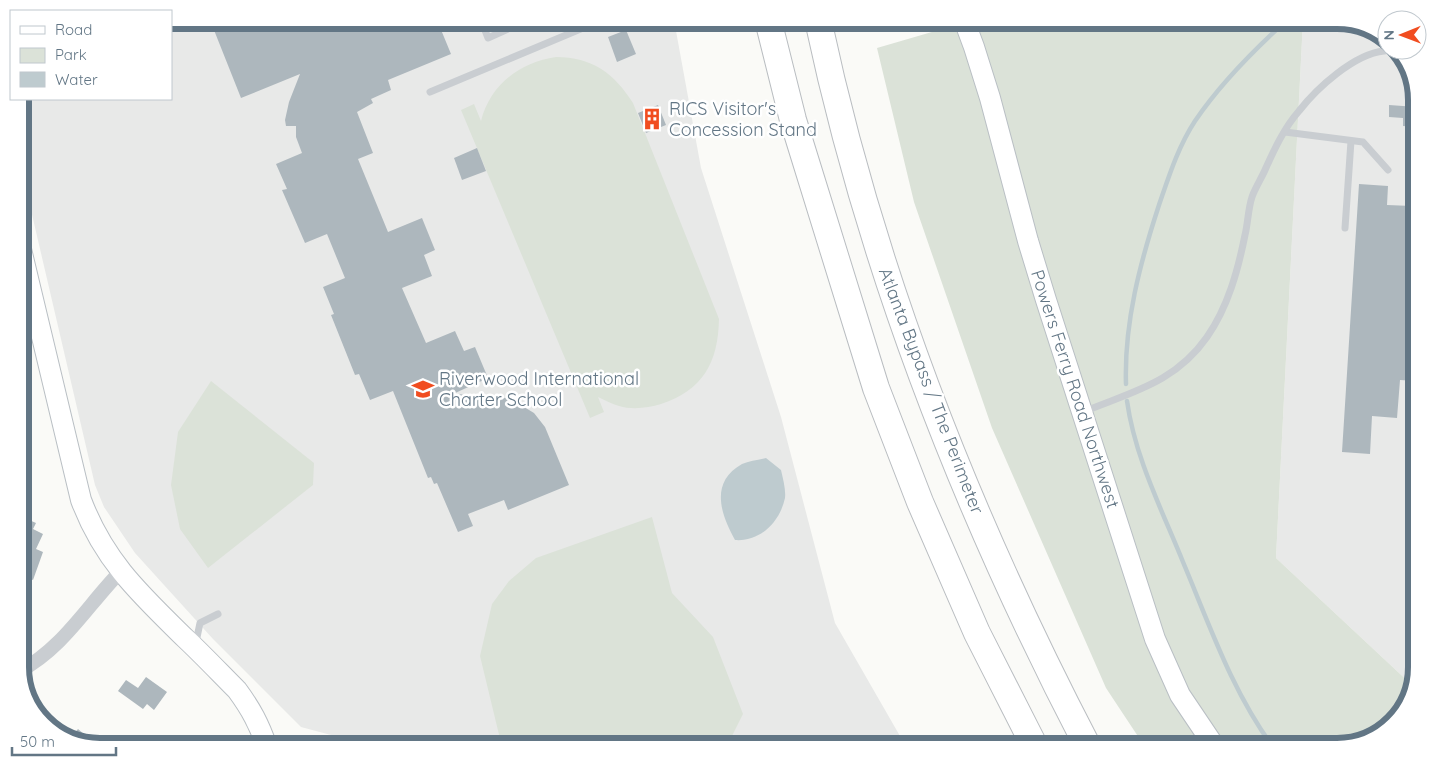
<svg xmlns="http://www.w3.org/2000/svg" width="1437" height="767" viewBox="0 0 1437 767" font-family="Quicksand,sans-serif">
	<rect width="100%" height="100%" fill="#fafaf7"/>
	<!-- built -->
	<g fill="#e8e9e8">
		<path d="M171,20H674L701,168L781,417L835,623L904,743L899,747H376L301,727L213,639L135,553L104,507L95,485L20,163V99H171Z"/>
		<path d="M1303,20H1337L1373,28L1387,41V50L1404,56L1417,95V667L1413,686L1276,558Z"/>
	</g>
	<!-- green -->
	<g fill="#dbe2d8">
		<path d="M973,20H1303L1276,558L1413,686L1409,703L1377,736L1338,747H1145L1106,688L992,428L914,202L877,48Z"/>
		<path d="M556,57C592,57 614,73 633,103L719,319C718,363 703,390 661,404C648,408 632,410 619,406C612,404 605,400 598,397L604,412L590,418L461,110L474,104L481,121C490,85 520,62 556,57Z"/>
		<path d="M211,381L314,463L313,485L208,568L180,529L171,485L178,432Z"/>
		<path d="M652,517L672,593L713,637L743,714L731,738L704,747H502L480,656L492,604L509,581L536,558Z"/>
	</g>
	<!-- water -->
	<path fill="#becbcf" d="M766,458L781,470C783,479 786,490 785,498C780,522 760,542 735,540C720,513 710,482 742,464C749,461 758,460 766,458Z"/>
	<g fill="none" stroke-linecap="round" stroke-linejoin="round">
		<!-- stream -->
		<g stroke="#becbcf" stroke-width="4.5">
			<path d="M1126,384C1124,323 1140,263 1159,205C1169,176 1178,147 1195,121C1218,87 1256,48 1287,20"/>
			<path d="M1127,401C1135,458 1162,510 1183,562C1210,626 1232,691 1273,747"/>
		</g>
	</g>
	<!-- building -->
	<g fill="#adb7bd">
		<path d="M210,20H437L451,54L388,80L391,90L371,99L373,103L357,112L373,153L358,159L388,232L422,218L435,250L424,255L432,276L402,288L426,343L455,331L464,351L475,347L488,378L453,394L499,396L514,401L534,413L545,427L569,485L508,510L504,500L468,514L473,526L458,532L437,483L434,484L431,477L428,478L393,391L370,400L359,374L355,375L331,315L334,314L323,287L345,278L327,234L305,243L282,190L287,189L276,164L302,153L296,137V126H286L285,120L289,102L300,74L241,98Z"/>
		<path d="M626,30L636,54L617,62L608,37Z"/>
		<path d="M658,105L666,125L646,133L638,113Z"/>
		<path d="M1389,105L1417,107V127L1403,126V118L1389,117Z"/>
		<path d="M477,148L486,171L462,180L454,158Z"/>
		<path d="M1359,184L1388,186L1387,205L1412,206L1410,226H1417V381L1400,380L1397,418L1372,416L1370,454L1342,452Z"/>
		<path d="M20,516L36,523L33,529L43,534L36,549L43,552L33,580L20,574Z"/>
		<path d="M146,677L167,692L154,710L147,704L143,709L118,691L126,680L138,688Z"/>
		<path d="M78,729L99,747L69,740Z"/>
	</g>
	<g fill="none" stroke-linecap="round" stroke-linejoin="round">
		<!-- secondary casing -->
		<g stroke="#b9bfc4" stroke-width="22">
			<g id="secondary">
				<path d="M964,20L974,47L990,98L1028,241L1046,300L1155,639L1180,695L1215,747"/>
				<path d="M20,245L81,500C104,561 140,594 186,639C203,655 220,673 237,690C251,709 259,724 267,747"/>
			</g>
		</g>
		<!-- highway casing -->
		<g stroke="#b9bdc1" stroke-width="28">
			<g id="highway">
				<path d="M768,20L793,120L876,388L920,502L977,633L1035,747"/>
				<path d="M818,20C872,274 968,517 1088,747"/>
			</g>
		</g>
		<!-- lane -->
		<g stroke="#c9cdd1" stroke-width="7">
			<path d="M481,20L488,38L528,20"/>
			<path d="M430,92L602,20"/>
			<path d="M1285,132L1363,142L1388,170"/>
			<path d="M1345,228L1351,141"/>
			<path d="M1083,412C1131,392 1175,383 1207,337C1228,307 1238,270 1245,235C1248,223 1248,209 1252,197C1255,188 1261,179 1265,170C1274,150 1284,128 1299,111C1317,88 1354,54 1384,51C1390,50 1397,53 1402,54"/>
			<path d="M196,642L200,623L218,614"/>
		</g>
		<!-- street -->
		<path stroke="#c9cdd1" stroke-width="14" d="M20,671C63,648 87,606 120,572"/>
		<!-- secondary -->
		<use href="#secondary" stroke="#fff" stroke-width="20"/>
		<!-- highway -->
		<use href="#highway" stroke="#fff" stroke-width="26"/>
	</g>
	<!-- icons -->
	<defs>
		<g id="building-bare" transform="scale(1.725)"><path d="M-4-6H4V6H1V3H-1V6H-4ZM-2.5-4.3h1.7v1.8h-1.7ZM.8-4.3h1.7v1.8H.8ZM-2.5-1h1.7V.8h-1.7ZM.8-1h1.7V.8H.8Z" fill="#f14d20" stroke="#fff" stroke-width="2.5" paint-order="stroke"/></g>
		<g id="school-bare" transform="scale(1.725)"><path d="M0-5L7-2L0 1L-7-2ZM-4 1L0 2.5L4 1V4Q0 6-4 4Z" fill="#f14d20" stroke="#fff" stroke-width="2.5" paint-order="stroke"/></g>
	</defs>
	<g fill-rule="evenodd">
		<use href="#building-bare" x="652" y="119"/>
		<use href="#school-bare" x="423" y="389"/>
	</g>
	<g text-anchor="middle" stroke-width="5" stroke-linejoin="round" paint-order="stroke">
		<!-- poi labels -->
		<g font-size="18" fill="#627685" stroke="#fff" text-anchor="start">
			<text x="669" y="115">RICS Visitor's<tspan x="669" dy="21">Concession Stand</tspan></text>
			<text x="439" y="385">Riverwood International<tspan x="439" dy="21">Charter School</tspan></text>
		</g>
		<!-- street labels -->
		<g font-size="18" fill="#627685" stroke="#fff">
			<text transform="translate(1075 389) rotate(72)" y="6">Powers Ferry Road Northwest</text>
			<text transform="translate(931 391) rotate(69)" y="6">Atlanta Bypass / The Perimeter</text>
		</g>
	</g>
	<!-- crop -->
	<path d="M0 0H1437V767H0ZM100 29H1337A71 71 0 0 1 1408 100V667A71 71 0 0 1 1337 738H100A71 71 0 0 1 29 667V100A71 71 0 0 1 100 29Z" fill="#fff" fill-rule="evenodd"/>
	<path fill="none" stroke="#627685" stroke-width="6" d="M100 29H1337A71 71 0 0 1 1408 100V667A71 71 0 0 1 1337 738H100A71 71 0 0 1 29 667V100A71 71 0 0 1 100 29Z"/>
	<!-- legend -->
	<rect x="10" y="10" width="162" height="90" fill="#ffffff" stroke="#c0c8ce"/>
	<rect x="20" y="26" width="25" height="8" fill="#ffffff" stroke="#c0c8ce"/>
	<text x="55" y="35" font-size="15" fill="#627685">Road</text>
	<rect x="20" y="48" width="25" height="15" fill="#dbe2d8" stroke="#c0c8ce"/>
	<text x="55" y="60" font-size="15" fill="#627685">Park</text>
	<rect x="20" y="72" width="25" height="15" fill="#becbcf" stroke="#c0c8ce"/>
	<text x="55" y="85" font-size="15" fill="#627685">Water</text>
	<!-- north arrow -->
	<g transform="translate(1402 35) rotate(269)"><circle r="24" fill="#ffffff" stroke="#c0c8ce"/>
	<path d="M0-4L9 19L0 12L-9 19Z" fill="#f14d20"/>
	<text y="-8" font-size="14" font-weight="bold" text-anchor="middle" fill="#627685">N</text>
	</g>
	<!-- scale -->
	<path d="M12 747v8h104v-8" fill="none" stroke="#627685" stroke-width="2.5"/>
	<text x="20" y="747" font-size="15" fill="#627685" stroke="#ffffff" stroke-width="4" paint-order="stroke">50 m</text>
</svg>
